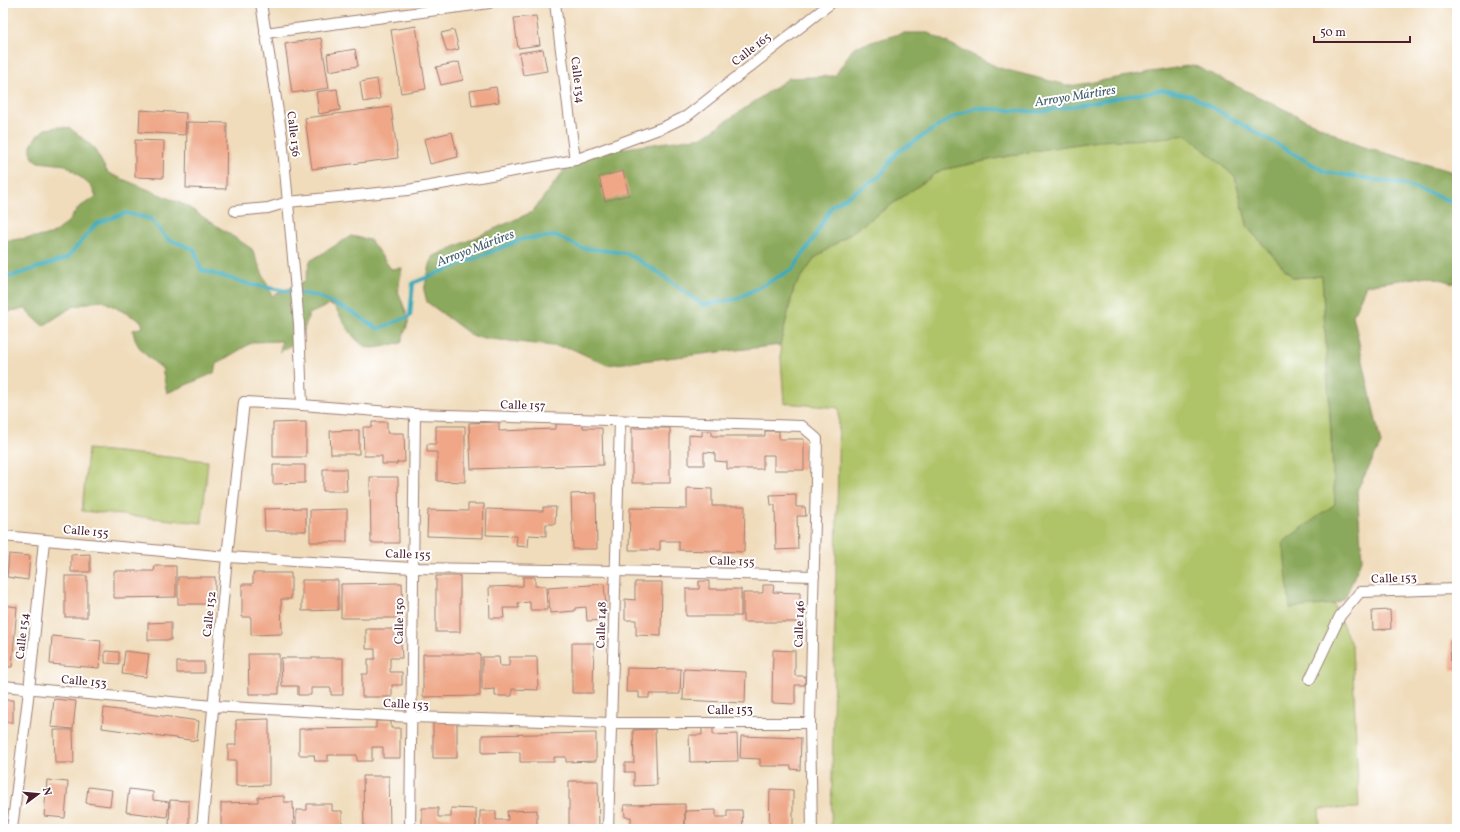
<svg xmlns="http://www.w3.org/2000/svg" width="1460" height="832" viewBox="0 0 1460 832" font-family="Vollkorn,serif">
	<rect width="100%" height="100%" fill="#fff"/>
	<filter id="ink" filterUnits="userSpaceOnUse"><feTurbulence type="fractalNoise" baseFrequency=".025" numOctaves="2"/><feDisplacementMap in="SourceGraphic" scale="8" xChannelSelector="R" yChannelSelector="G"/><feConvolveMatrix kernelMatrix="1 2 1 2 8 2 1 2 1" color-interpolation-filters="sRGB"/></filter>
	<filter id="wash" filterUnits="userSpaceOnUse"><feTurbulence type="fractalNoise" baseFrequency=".012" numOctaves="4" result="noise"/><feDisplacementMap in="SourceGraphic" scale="16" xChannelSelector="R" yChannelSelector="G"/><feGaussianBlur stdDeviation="0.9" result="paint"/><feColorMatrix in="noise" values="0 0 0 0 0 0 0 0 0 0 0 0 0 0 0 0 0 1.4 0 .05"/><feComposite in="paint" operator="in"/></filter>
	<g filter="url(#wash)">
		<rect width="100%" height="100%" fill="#f0dcbb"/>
		<!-- green -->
		<g fill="#afc367" stroke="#7c7149">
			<path d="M1187,134L1235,177L1248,228L1293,278L1322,276L1335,505L1290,608L1334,604L1352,647L1359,808L1319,809L1320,829H831L839,408L784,403L780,345L794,288L815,258L941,170L1033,151L1097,141L1152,139Z"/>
			<path d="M88,449L208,461L202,523L82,511Z"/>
		</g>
		<!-- forest -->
		<g fill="#8ba95c" stroke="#6a6444">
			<path d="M903,33H928L999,68L1070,86L1193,65L1360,146L1457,173V284L1428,276L1366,285L1353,315L1381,444L1357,490L1362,558L1345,598L1334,604L1290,608L1283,542L1335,504L1322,276L1293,278L1248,228L1235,177L1187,135L1152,139L1097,141L1033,151L941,170L815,258L794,288L780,345L607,365L570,348L474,337L427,302L424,290L432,257L532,212L576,155L703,137L789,78L835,76L854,47Z"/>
			<path d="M58,127L70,128L93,147L108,173L185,205L252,249L272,296L305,281L310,261L351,236L370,240L391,269L402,268L398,291L409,320L401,343C392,344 381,348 372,348C356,348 342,319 335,307L329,305L309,314L301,339L280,352L282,341L253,342L216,364L214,373L167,393L162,368C149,358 135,349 133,330L143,327L141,321L101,300L72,307L43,326L25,309L10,311L3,319V241L51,235L68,222L78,208L96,197L92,187L66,165L38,162L33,158L31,152V146L36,137L45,129Z"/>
		</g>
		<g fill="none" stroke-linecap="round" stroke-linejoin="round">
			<!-- stream -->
			<path stroke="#3baab9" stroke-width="4" d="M3,279L67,258L96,224L125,213L151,219L167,239L194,249L201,270L252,285L317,296L352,312L378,329L410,316L413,283L523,239L556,236L582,248L626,253L656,271L703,305L737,299L793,269L814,238L832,206L879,177L896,153L951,118L975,108L1039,112L1161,90L1192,96L1326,172L1402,184L1448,200L1457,204"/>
		</g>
		<g id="blocks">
			<!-- building -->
			<g fill="#efa788">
				<path d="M536,16L540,45L518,48L514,18Z"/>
				<path d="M416,26L426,89L401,93L391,30Z"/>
				<path d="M454,30L459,49L447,52L441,33Z"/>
				<path d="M321,38L329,88L292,93L285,44Z"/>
				<path d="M355,49L358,66L329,71L327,54Z"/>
				<path d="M543,49L547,71L523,75L519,53Z"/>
				<path d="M459,62L463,80L441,85L436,67Z"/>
				<path d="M377,79L380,99L363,102L360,82Z"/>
				<path d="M496,87L499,102L472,106L470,91Z"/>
				<path d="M337,89L340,110L319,114L316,92Z"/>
				<path d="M391,107L398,158L312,169L305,118Z"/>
				<path d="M140,110L186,113L185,135L139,132Z"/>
				<path d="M187,122L227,123L226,189L186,188Z"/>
				<path d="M452,132L458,157L430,164L424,139Z"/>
				<path d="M135,140L164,141L163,178L135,177Z"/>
				<path d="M623,171L629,195L605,201L599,177Z"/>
				<path d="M306,422V457H273V423Z"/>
				<path d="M372,422H387V433H404L405,462H397V464H382V456H364L363,427H372Z"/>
				<path d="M499,422V431L556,429V424L583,423V428H602L603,465L471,469L469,423Z"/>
				<path d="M436,426H465V482L437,481V452H427V444H436Z"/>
				<rect x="632" y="428" width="38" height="55"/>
				<path d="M359,430V454H331L330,431Z"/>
				<path d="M702,431H712V436H765V431H779V439H804V470H774V455H763V469H727V462L715,461V453L704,452V465H689V435L702,436Z"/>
				<path d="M273,465H305V483L273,484Z"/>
				<path d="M323,469H346L347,491H323Z"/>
				<path d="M370,477H398L399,543H371Z"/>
				<path d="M687,488L712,489V506H745L744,552L679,550V541H660V550H629L630,508L687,509Z"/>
				<path d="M596,493L597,549H573L571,494Z"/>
				<path d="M796,494V507H805L806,516H797L798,549L776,550L775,505H771L770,495Z"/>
				<path d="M468,504H484L483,538L427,536L428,510L468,511Z"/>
				<path d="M543,507H556L555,524H546V536L529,535L528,547L516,546L517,536L486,535L487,509L543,511Z"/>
				<path d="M306,508V531H265L264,509Z"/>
				<path d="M347,509V542H310V510Z"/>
				<path d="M9,554L30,556L28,580L7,577Z"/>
				<path d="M90,554V572H71V555Z"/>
				<path d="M155,566H176V597L114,598V571H154Z"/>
				<path d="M253,573H291V599H281L282,634L251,635V617H242V584H253Z"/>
				<rect x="65" y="576" width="22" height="41"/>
				<rect x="436" y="576" width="24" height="56"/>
				<rect x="178" y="577" width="37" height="27"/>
				<path d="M523,577H535V586H546L547,610H530V602L518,603L519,608H503L504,618H490L489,587L523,586Z"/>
				<path d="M302,580H338V610L302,611Z"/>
				<path d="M699,581H709V589H741V616H686V589H699Z"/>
				<path d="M635,582H662L661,636L636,635V620H625V599L635,600Z"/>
				<path d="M402,583L403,618H341V584Z"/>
				<path d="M604,584L607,620L587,621L586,607L575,608V611L550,613L548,588Z"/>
				<path d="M763,585H774L773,592L800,593V622H743V593H763Z"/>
				<path d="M3,605L17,607L12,667H3Z"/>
				<path d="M1390,610L1391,629L1373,630L1372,611Z"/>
				<path d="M171,622V640H148V623Z"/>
				<path d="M366,629H394V644L401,643L402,658H390V672H402V685H392V697H362V674H368V659H375V649H366Z"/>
				<path d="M52,636L101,641L99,668L50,664Z"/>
				<path d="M1450,640H1457V670H1451Z"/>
				<path d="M572,643H594L593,693H572Z"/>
				<path d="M773,650L795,651V676H805V685H795V704L772,703Z"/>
				<path d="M105,651L119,652V664L105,663Z"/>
				<path d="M125,651L149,654L146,677L122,674Z"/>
				<path d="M248,654H279V694H249Z"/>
				<path d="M423,654H480V696L423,697Z"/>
				<path d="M482,657H499L500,666H509V657H537L538,690L512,689V696H495V689L482,690Z"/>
				<path d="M281,658H343V695H331V688H311V695H298V686H282Z"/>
				<rect x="177" y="662" width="27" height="11"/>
				<path d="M627,668L681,669L680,694H649V698H639V692H626Z"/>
				<path d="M684,669L746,672L745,703L683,700Z"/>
				<path d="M54,699L76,701L73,729L51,727Z"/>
				<rect x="3" y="700" width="10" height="22"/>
				<path d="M104,708L199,721L197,741L102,728Z"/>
				<path d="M269,719V785L236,786V760H228V745H236V720Z"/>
				<path d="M433,720L457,721V758H433Z"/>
				<path d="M376,721H391V728H400V758H383V747H372V761H357V755H328V761H315L314,755H299V729L376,728Z"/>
				<path d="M713,727V735L737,734L738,761L690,762L689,735H702V728Z"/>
				<path d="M655,729L657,785L634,786V772H625V763H634L633,730Z"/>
				<path d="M54,730H73L74,763H55Z"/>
				<path d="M596,733V761L566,762V757H554V762H520V752L482,753V735Z"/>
				<path d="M741,736L801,738L800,770L791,769V766H760V759L740,758Z"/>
				<path d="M363,776H389L390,829H364Z"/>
				<path d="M47,780L68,782L65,818L44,816Z"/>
				<path d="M569,781H598L599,829H569Z"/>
				<path d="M88,787L112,790L110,806L86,803Z"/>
				<path d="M129,789L153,792V800L169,802L167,817L126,812Z"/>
				<path d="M770,789L793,790V829H769Z"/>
				<path d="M284,796V802H293L294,829H221V803L258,802V797Z"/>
				<path d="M170,800L189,801V826H169Z"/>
				<path d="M307,804H332V811H342V829H296V810H307Z"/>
				<path d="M685,804V829H631V817H625L624,805Z"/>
				<path d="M422,808H438V817H451V808L476,809V829H422Z"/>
				<path d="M537,810V829H480V811H496V820H508L507,811Z"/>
				<path d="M716,810V817H727V810H742L743,829H685V811Z"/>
			</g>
		</g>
	</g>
	<g filter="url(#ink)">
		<use href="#blocks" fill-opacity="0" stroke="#9d7e73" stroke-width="1"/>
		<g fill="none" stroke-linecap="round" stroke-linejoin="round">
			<!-- street casing -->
			<g stroke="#9d7e73" stroke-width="12">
				<g id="street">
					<path d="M261,3L282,137L299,324L302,405"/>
					<path d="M555,3L575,160"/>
					<path d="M265,33L489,3"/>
					<path d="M235,211L268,208L288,202L408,190L575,160L664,127L687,116L831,3"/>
					<path d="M3,536L227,557L412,568L616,571L814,576"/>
					<path d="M1310,679L1340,616L1360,592L1457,589"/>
					<path d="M3,686L213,706L411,717L611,723H810"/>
					<path d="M12,829L29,690L44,541"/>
					<path d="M202,829L227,557L244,402L302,405L415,414L802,426L817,439L810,723L812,829"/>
					<path d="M410,829L415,414"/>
					<path d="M608,829L620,421"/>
				</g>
			</g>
			<!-- street -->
			<use href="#street" stroke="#fff" stroke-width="10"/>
		</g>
	</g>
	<g text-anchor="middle" stroke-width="4" stroke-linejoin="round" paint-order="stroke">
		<!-- street labels -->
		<g font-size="12" fill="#4a1f2b" stroke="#fff">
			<text transform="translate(751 49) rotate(-38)" y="4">Calle 165</text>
			<text transform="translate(578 80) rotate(83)" y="4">Calle 134</text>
			<text transform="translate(294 134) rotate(83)" y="4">Calle 136</text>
			<text transform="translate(523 405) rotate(2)" y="4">Calle 157</text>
			<text transform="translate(86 531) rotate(5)" y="4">Calle 155</text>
			<text transform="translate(408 554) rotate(2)" y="4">Calle 155</text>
			<text transform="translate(732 561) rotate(2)" y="4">Calle 155</text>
			<text transform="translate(1394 578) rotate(-2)" y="4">Calle 153</text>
			<text transform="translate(209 614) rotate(-84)" y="4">Calle 152</text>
			<text transform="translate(399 621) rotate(-89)" y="4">Calle 150</text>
			<text transform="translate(799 624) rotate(-88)" y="4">Calle 146</text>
			<text transform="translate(601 625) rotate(-88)" y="4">Calle 148</text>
			<text transform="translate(22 636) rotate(-84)" y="4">Calle 154</text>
			<text transform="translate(84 681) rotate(5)" y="4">Calle 153</text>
			<text transform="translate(406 704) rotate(3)" y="4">Calle 153</text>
			<text x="730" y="714">Calle 153</text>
		</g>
		<!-- water labels -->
		<g font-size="13" font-style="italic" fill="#435e6b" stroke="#fff">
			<text transform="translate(1075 95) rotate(-9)" y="5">Arroyo Mártires</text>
			<text transform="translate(475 247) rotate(-21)" y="5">Arroyo Mártires</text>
		</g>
	</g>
	<!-- margin -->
	<rect width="1460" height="832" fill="none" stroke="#fff" stroke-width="16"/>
	<!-- north arrow -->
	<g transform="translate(38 794) rotate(74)" stroke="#ffffff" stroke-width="3" paint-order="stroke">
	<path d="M0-3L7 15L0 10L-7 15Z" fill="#4a1f2b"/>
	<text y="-6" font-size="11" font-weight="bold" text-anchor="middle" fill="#4a1f2b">N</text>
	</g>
	<!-- scale -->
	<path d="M1314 36v6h96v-6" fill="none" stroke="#4a1f2b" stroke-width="2"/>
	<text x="1320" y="36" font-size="12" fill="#4a1f2b" stroke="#ffffff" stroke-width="3" paint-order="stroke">50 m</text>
</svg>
